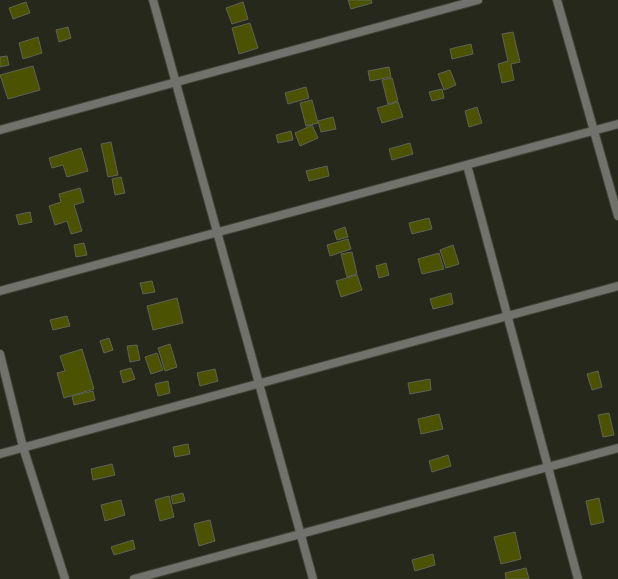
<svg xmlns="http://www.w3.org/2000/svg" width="618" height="579" viewBox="0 0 618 579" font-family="Lora,serif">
	<rect width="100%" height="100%" fill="#26281c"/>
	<!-- building -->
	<g fill="#4b5302" stroke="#606255">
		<path d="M348,0H371L372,3L351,9Z"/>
		<path d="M26,2L30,13L13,19L9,8Z"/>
		<path d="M243,2L248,19L232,24L226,8Z"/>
		<path d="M250,23L258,48L239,54L232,28Z"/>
		<path d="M68,27L71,38L59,42L56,30Z"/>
		<path d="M513,32L520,62L511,64L514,80L502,83L498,64L508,61L502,34Z"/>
		<path d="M38,37L42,53L23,59L19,43Z"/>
		<path d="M471,44L473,54L452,59L450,49Z"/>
		<path d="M7,56L9,65L0,67V57Z"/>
		<path d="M33,66L40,90L8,99L0,75Z"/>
		<path d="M389,67L391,77L370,81L368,71Z"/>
		<path d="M450,70L456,85L444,90L438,74Z"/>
		<path d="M392,78L398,101L388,104L382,80Z"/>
		<path d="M306,87L309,98L288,104L285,93Z"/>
		<path d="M442,89L444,98L432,101L429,92Z"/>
		<path d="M312,100L318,123L306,126L300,103Z"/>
		<path d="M398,102L403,117L382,123L377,108Z"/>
		<path d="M477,107L482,123L469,127L465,111Z"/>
		<path d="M333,117L336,129L321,132L318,121Z"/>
		<path d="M312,125L318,138L300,146L295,133Z"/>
		<path d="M291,131L293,140L278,143L276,135Z"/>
		<path d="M111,142L118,175L108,177L101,144Z"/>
		<path d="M410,143L413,154L392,160L389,149Z"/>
		<path d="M81,148L88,171L67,177L63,165L52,168L49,158Z"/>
		<path d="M327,166L329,176L309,181L306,171Z"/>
		<path d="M121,177L125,193L115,195L112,179Z"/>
		<path d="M80,188L84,202L74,205L82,231L71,234L67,221L55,225L49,206L61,202L59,194Z"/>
		<path d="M30,212L32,222L19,225L16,215Z"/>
		<path d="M429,218L432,229L412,234L409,223Z"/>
		<path d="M345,227L348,237L337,240L334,231Z"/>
		<path d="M348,239L351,249L330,256L327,245Z"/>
		<path d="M84,243L87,255L76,257L74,245Z"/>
		<path d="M453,245L459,264L446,268L440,250Z"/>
		<path d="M352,252L357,274L347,277L341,254Z"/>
		<path d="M439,253L444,269L422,274L418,259Z"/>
		<path d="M386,263L389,275L379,278L376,266Z"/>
		<path d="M357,275L362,290L341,297L336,281Z"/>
		<path d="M152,281L155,292L143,294L140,283Z"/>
		<path d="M451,293L453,304L433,309L430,299Z"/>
		<path d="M177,298L183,323L153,330L147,306Z"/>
		<path d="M67,316L70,326L53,330L50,320Z"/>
		<path d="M109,338L113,350L104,353L100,341Z"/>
		<path d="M170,344L177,367L165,371L158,348Z"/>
		<path d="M137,345L140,360L130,362L127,346Z"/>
		<path d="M82,349L94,389L64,398L57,373L65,371L60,356Z"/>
		<path d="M157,353L163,370L151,374L145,357Z"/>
		<path d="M131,368L135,379L123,383L120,371Z"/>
		<path d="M215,369L218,381L200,386L197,373Z"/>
		<path d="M598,371L602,387L592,390L587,374Z"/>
		<path d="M430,379L431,390L410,394L408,383Z"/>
		<path d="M168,381L170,393L158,396L155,384Z"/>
		<path d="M93,391L95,400L74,405L72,396Z"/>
		<path d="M609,413L614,435L603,437L598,415Z"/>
		<path d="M439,414L443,429L421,434L418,419Z"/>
		<path d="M188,444L190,454L175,457L173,447Z"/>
		<path d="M448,455L451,466L432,472L429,461Z"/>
		<path d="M112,464L115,475L93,480L91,469Z"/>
		<path d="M183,493L185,501L173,504L171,496Z"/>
		<path d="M169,496L174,517L160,521L155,500Z"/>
		<path d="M599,498L604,522L591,525L586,501Z"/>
		<path d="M121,500L125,515L105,521L101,505Z"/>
		<path d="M210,520L215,541L199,546L194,524Z"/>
		<path d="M515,532L521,559L501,564L494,537Z"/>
		<path d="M133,540L135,549L114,555L111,547Z"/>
		<path d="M433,554L435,565L415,571L412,560Z"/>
		<path d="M526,568L529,579H506L505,573Z"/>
	</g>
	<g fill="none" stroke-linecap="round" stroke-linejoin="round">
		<!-- street casing -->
		<g stroke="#414337" stroke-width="10">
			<g id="street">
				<path d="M153,0L313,579"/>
				<path d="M557,0L618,216"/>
				<path d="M0,130L478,0"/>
				<path d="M467,165L578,579"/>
				<path d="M0,291L618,124"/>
				<path d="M0,354L23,447L65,579"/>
				<path d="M0,454L618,286"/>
				<path d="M134,579L618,448"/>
			</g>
		</g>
		<!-- street -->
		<use href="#street" stroke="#71726c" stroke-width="8"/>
	</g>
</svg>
